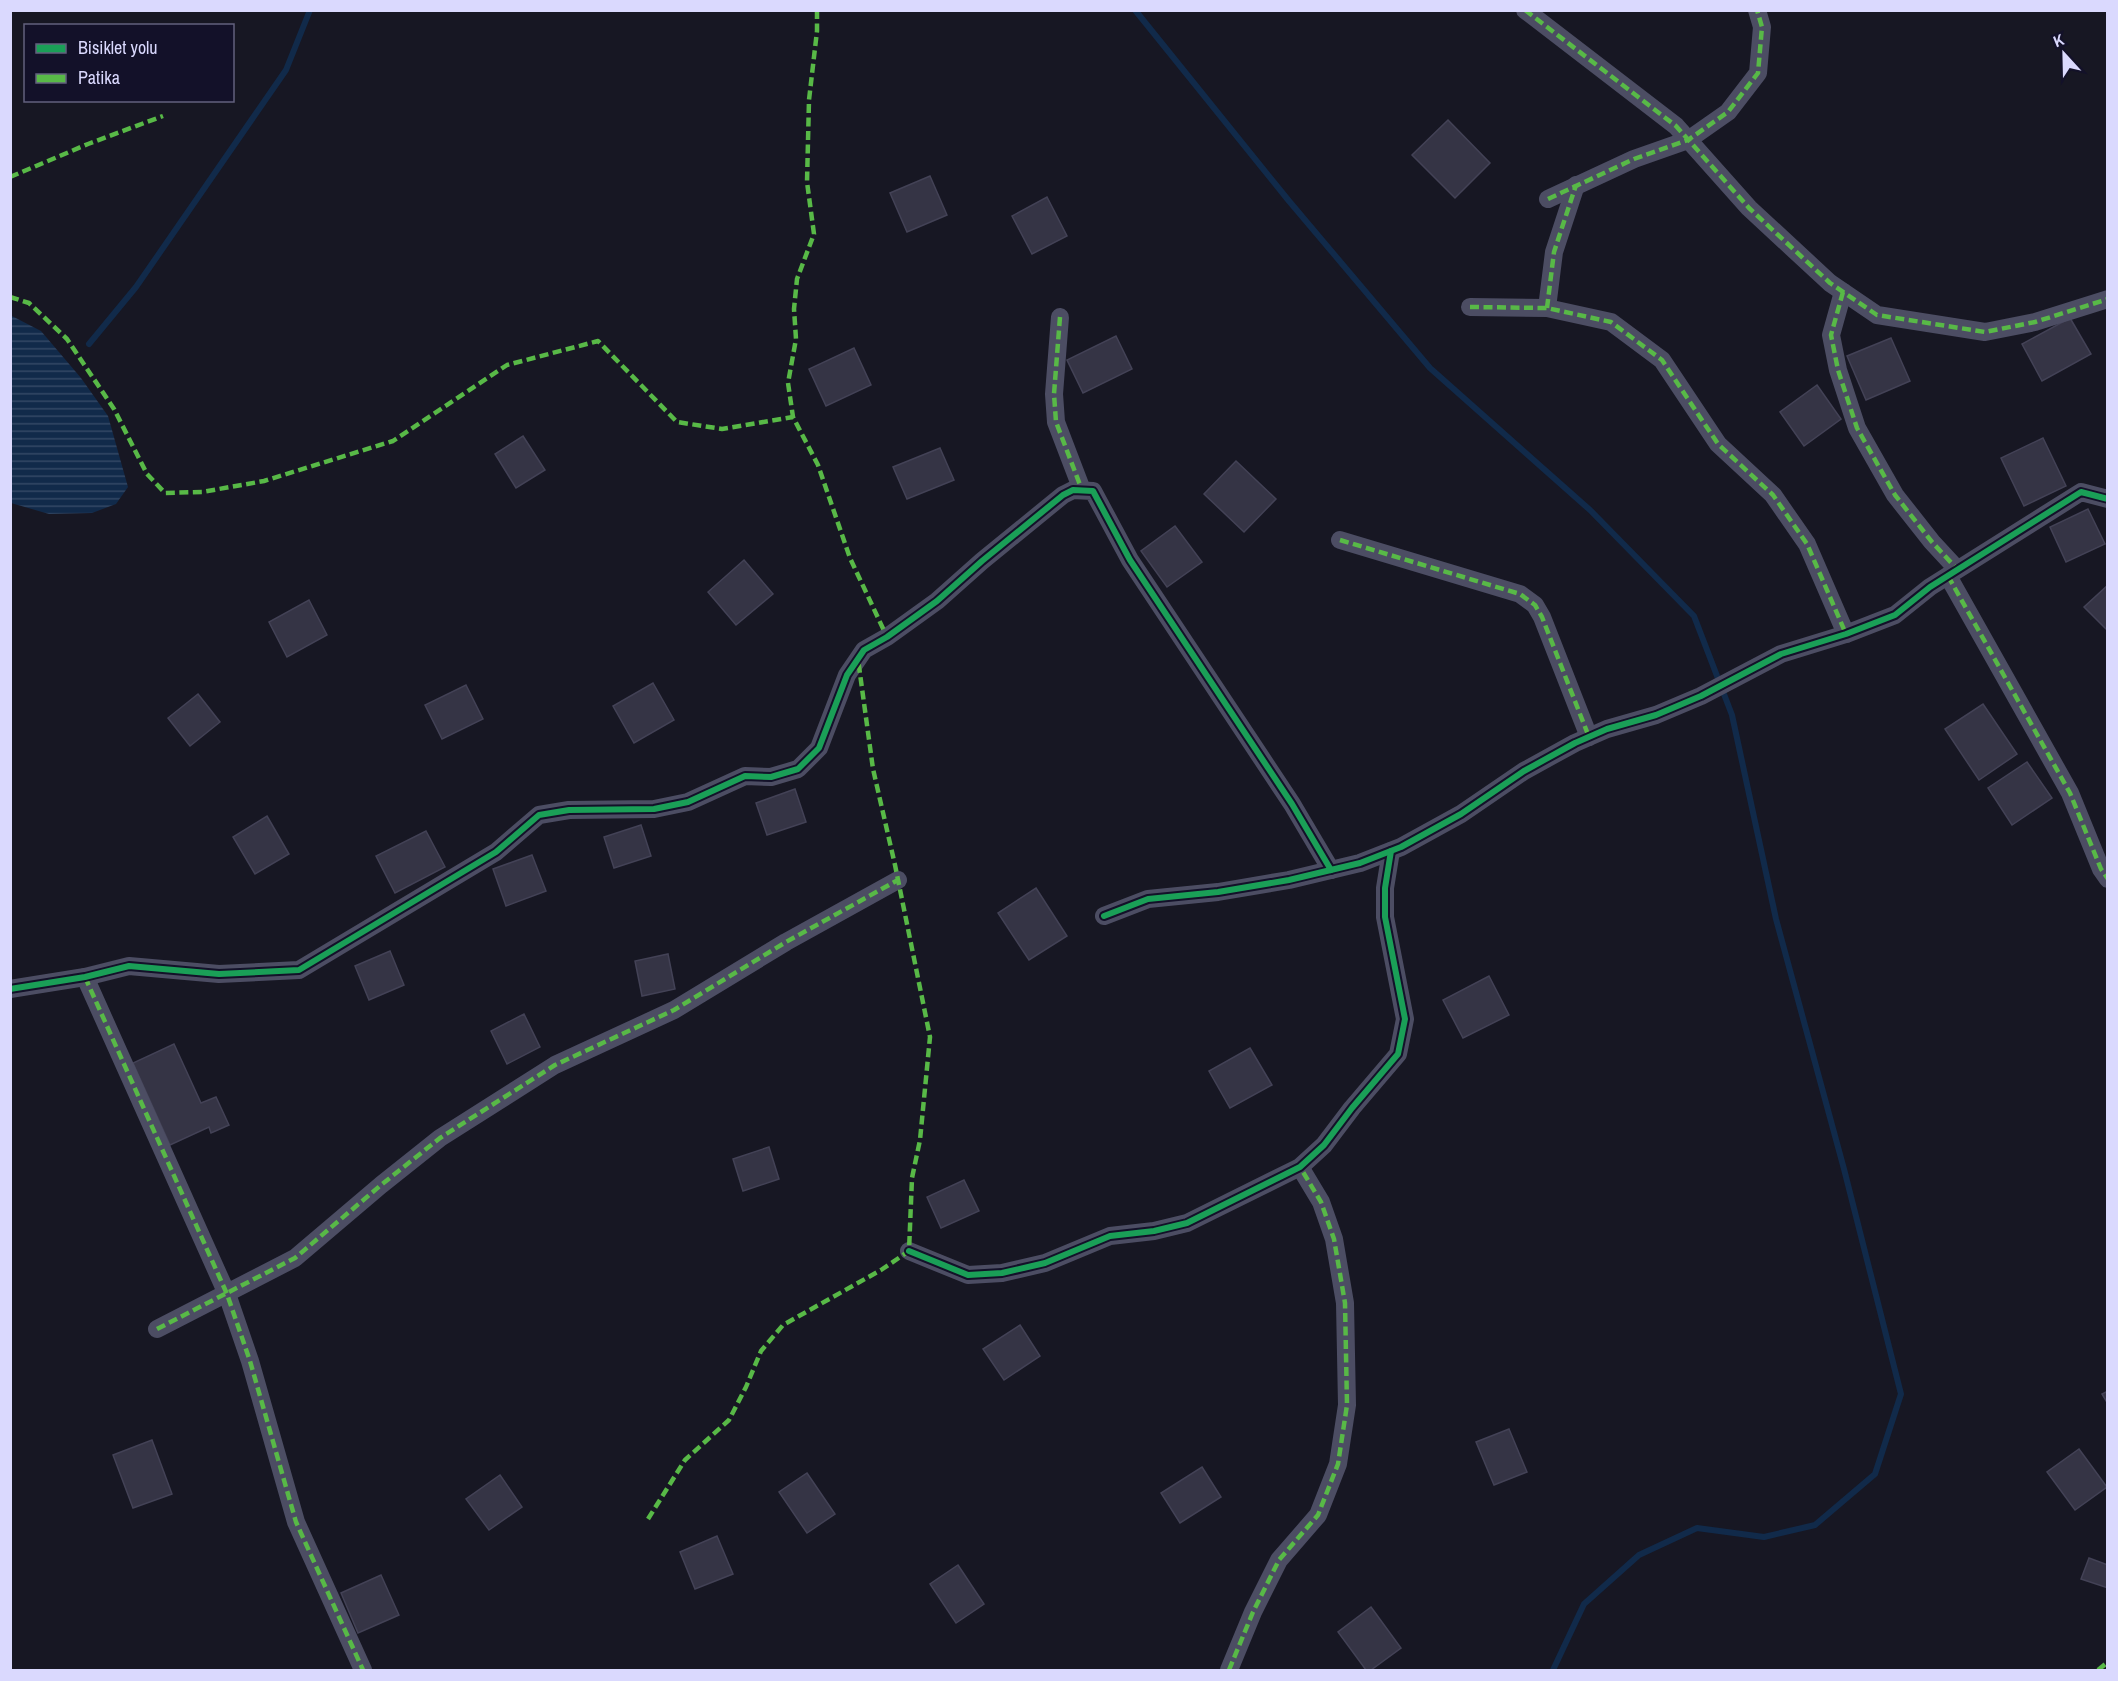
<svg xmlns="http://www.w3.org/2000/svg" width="2118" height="1681" viewBox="0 0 2118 1681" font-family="'Archivo Narrow',sans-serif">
	<defs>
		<pattern id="water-rules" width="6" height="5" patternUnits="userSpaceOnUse" patternTransform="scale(1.5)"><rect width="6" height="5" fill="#112a4a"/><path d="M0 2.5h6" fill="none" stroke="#334865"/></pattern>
	</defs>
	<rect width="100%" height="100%" fill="#171723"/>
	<!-- water -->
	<path fill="url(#water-rules)" d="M10,315L41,331L81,378L108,416L128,487L116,504L92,513L49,514L11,503Z"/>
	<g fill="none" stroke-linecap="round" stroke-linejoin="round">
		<!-- stream -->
		<g stroke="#112a4a" stroke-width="6">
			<path d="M1135,10L1289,201L1430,368L1590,510L1694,616L1732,715L1776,919L1844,1169L1901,1394L1875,1474L1815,1525L1764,1537L1697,1528L1639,1555L1584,1604L1553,1670"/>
			<path d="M89,344L136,287L286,70L310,10"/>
		</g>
	</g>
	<!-- building -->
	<g fill="#353445" stroke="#434256" stroke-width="1.5">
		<path d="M1448,120L1490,163L1455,198L1412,155Z"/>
		<path d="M930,176L947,215L907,232L890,193Z"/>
		<path d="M1047,197L1067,236L1032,254L1012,216Z"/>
		<path d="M2070,318L2091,354L2042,381L2022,344Z"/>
		<path d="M1116,336L1132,369L1083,393L1067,360Z"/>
		<path d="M1891,338L1910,381L1866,400L1847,356Z"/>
		<path d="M854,348L871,385L826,406L809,369Z"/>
		<path d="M1817,385L1841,419L1804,446L1780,412Z"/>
		<path d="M523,436L545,470L516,488L495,454Z"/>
		<path d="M2043,438L2066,486L2024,506L2001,458Z"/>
		<path d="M940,448L954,480L907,499L893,467Z"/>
		<path d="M1236,461L1276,499L1244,532L1204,494Z"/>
		<path d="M2088,509L2105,544L2066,562L2050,527Z"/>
		<path d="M1175,526L1202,562L1167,587L1141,551Z"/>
		<path d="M744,560L773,594L736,625L708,592Z"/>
		<path d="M2108,585V631L2084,607Z"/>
		<path d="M309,600L327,635L287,657L269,622Z"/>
		<path d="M653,683L674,720L634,743L613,706Z"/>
		<path d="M466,685L483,719L442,739L425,705Z"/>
		<path d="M198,694L220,722L190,746L168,718Z"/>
		<path d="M1983,704L2017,754L1979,780L1945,729Z"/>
		<path d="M2027,762L2052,798L2012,825L1988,788Z"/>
		<path d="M795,789L806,822L767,835L756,803Z"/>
		<path d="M267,816L289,854L255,874L233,837Z"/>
		<path d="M641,825L651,856L614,868L604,837Z"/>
		<path d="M426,831L445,867L395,893L376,856Z"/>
		<path d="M532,855L546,891L506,906L493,869Z"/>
		<path d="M1036,888L1067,936L1029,960L998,913Z"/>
		<path d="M390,951L404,985L369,1000L355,966Z"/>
		<path d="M668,954L675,989L642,996L635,961Z"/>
		<path d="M1489,976L1509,1015L1463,1038L1443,1000Z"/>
		<path d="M524,1014L540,1047L507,1064L491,1031Z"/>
		<path d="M174,1044L201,1103L216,1097L229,1125L211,1133L209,1127L170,1145L133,1063Z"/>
		<path d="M1250,1048L1272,1085L1230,1108L1209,1071Z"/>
		<path d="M769,1147L779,1179L743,1191L733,1159Z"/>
		<path d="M964,1180L979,1211L941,1228L927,1197Z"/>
		<path d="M1020,1325L1040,1356L1004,1380L983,1349Z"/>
		<path d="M2108,1391V1404L2102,1394Z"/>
		<path d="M1509,1429L1527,1472L1494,1485L1476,1442Z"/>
		<path d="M152,1440L172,1494L133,1508L113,1455Z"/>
		<path d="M2079,1449L2107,1487L2075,1510L2047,1472Z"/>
		<path d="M1202,1467L1221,1497L1180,1523L1161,1493Z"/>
		<path d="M807,1473L835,1514L807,1533L779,1492Z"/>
		<path d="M500,1475L522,1507L489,1530L466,1499Z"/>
		<path d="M717,1536L733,1574L695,1589L680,1552Z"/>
		<path d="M2089,1558L2108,1565V1588L2081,1579Z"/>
		<path d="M958,1565L984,1604L956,1623L930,1584Z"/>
		<path d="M381,1575L399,1615L358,1633L341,1593Z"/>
		<path d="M1371,1607L1401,1648L1371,1670H1366L1338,1632Z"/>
	</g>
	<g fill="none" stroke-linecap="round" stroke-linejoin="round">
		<!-- minor -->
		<g stroke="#4c4d63" stroke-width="18">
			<path d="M1525,10L1676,126L1749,208L1830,283L1877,315L1985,332L2035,322L2108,299"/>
			<path d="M1548,199L1634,159L1688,140L1728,112L1758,73L1762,27L1757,10"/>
			<path d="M1843,292L1831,335L1838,370L1857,428L1895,495L1932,542L1957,569"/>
			<path d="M1470,307L1547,308L1611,322L1662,360L1718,444L1773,495L1807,544L1846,634"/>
			<path d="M1547,308L1554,252L1576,185"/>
			<path d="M1060,317L1054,394L1056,422L1082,490"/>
			<path d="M1340,540L1520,594L1535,605L1542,617L1589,737"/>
			<path d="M1948,576L2070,793L2101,869L2108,879"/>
			<path d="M1104,916L1148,899L1218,892L1289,880L1360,863L1401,847L1461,814L1524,771L1575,743L1607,729L1656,715L1701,696L1781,654L1846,634L1895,615L1930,587L2081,492L2108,499"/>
			<path d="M85,977L227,1294L250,1361L296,1522L363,1670"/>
			<path d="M10,989L85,977L129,966L219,974L299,970L496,852L539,815L569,810L654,809L688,802L745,776L771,777L798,769L819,748L847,675L864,650L887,637L937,601L982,561L1063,495L1073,490L1093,491L1130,560L1292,804L1331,870"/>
			<path d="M909,1251L968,1275L1002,1273L1045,1263L1110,1236L1154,1231L1187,1223L1300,1167L1324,1145L1352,1108L1398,1054L1405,1019L1385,917V888L1391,851"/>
			<path d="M157,1329L295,1258L381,1185L440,1138L555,1065L674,1010L786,942L898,880"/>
			<path d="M1229,1670L1253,1612L1279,1560L1318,1515L1338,1464L1347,1405L1345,1303L1334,1239L1321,1202L1300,1167"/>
		</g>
		<!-- quiet -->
		<g stroke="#58b947" stroke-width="4.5" stroke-dasharray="9 4.5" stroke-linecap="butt">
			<path d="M817,10V31L809,100L807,182L814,234L797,279L794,309L796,339L788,383L793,417L818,465L850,558L887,637"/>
			<path d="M1525,10L1676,126L1749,208L1830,283L1877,315L1985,332L2035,322L2108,299"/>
			<path d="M10,177L88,144L163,116"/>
			<path d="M1548,199L1634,159L1688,140L1728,112L1758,73L1762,27L1757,10"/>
			<path d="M1843,292L1831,335L1838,370L1857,428L1895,495L1932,542L1957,569"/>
			<path d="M10,297L29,303L67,339L114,409L147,474L165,493L202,492L264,481L393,441L507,365L598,341L677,422L722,429L793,417"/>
			<path d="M1470,307L1547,308L1611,322L1662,360L1718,444L1773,495L1807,544L1846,634"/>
			<path d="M1547,308L1554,252L1576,185"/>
			<path d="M1060,317L1054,394L1056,422L1082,490"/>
			<path d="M1340,540L1520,594L1535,605L1542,617L1589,737"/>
			<path d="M1948,576L2070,793L2101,869L2108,879"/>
			<path d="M85,977L227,1294L250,1361L296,1522L363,1670"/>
			<path d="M157,1329L295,1258L381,1185L440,1138L555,1065L674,1010L786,942L898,880"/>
			<path d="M648,1519L685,1460L729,1420L746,1387L761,1351L783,1325L881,1270L909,1251L912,1178L920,1140L930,1037L895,865L873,769L858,659"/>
			<path d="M1229,1670L1253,1612L1279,1560L1318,1515L1338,1464L1347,1405L1345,1303L1334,1239L1321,1202L1300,1167"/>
			<path d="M2098,1670L2108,1662"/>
		</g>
		<!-- cycleway casing -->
		<g stroke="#131129" stroke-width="10">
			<g id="cycleway">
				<path d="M1104,916L1148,899L1218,892L1289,880L1360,863L1401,847L1461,814L1524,771L1575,743L1607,729L1656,715L1701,696L1781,654L1846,634L1895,615L1930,587L2081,492L2108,499"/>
				<path d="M10,989L85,977L129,966L219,974L299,970L496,852L539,815L569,810L654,809L688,802L745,776L771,777L798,769L819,748L847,675L864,650L887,637L937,601L982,561L1063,495L1073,490L1093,491L1130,560L1292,804L1331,870"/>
				<path d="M909,1251L968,1275L1002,1273L1045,1263L1110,1236L1154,1231L1187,1223L1300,1167L1324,1145L1352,1108L1398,1054L1405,1019L1385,917V888L1391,851"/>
			</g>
		</g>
		<!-- cycleway -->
		<use href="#cycleway" stroke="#1a9f57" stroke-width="6"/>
	</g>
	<!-- border -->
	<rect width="2118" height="1681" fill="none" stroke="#dad9fe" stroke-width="24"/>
	<!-- legend -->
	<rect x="24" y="24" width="210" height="78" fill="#131129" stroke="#63617e" stroke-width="1.5"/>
	<rect x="36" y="44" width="30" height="9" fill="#1a9f57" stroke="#63617e" stroke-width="1.5"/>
	<text x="78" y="54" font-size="18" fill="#dad9fe">Bisiklet yolu</text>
	<rect x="36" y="74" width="30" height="9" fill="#58b947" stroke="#63617e" stroke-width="1.5"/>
	<text x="78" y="84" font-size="18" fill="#dad9fe">Patika</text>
	<!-- north arrow -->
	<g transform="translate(2064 54) rotate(338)" stroke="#131129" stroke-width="4.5" paint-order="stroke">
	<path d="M0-4.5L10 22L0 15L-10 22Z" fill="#dad9fe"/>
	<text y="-9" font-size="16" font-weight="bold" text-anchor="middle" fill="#dad9fe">K</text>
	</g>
</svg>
